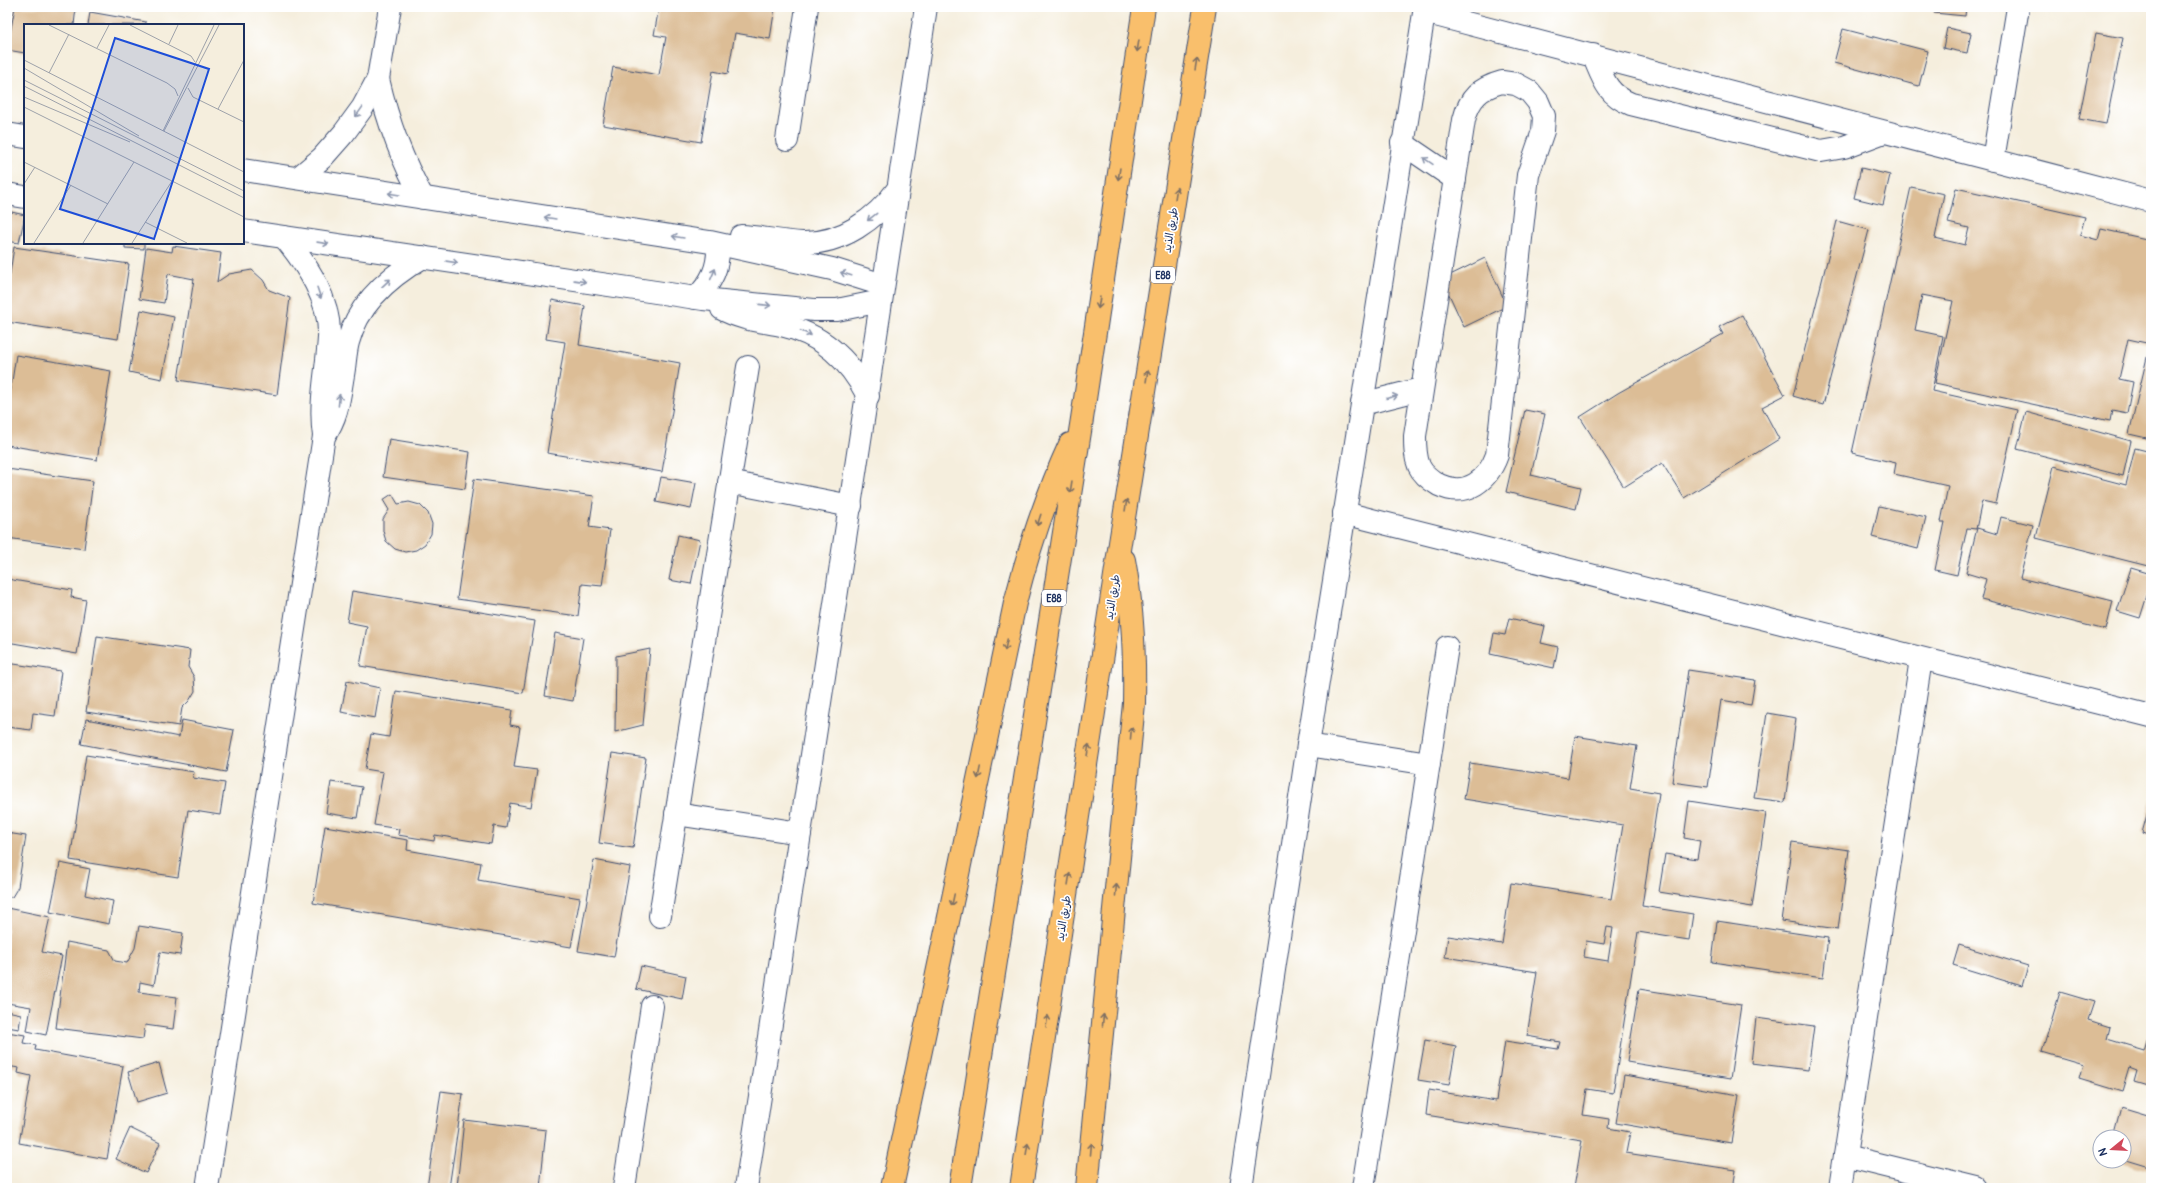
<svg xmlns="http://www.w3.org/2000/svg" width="2158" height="1195" viewBox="0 0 2158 1195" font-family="Pangolin,'Playpen Sans Arabic',sans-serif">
	<rect width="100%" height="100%" fill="#fff"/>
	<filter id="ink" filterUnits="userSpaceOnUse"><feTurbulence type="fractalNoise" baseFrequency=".025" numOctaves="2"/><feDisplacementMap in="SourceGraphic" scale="8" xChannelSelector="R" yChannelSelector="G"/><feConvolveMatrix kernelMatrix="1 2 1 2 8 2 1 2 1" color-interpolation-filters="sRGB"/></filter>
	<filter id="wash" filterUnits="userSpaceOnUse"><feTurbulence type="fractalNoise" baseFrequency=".012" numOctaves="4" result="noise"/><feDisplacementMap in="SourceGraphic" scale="16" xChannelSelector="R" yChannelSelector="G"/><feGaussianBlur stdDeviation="0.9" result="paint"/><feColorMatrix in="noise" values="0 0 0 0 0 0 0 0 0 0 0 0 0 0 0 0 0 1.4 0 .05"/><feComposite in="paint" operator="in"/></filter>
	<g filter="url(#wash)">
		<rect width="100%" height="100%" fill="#f5eedd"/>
		<g id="blocks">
			<!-- building -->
			<g fill="#dcbd96" fill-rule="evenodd">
				<path d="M15,7L42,8L76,7L74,25H25V53L7,50Z"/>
				<path d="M659,7H680L696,10L697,7H775L770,39L735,33L728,74L713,71L701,142L603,125L613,67L659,75L666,37L654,35Z"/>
				<path d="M1934,7H1966L1965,16L1934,13Z"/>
				<path d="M90,12L146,22V25H88Z"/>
				<path d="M1947,28L1971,33L1967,53L1943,48Z"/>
				<path d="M1843,29L1928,51L1919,86L1834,63Z"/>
				<path d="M2096,33L2123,38L2106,124L2079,119Z"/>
				<path d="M1861,168L1890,175L1883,205L1854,198Z"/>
				<path d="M1911,187L1944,194L1935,238L1965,245L1969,228L1948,223L1956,188L2085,217L2080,235L2098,240L2101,229L2151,240V344L2128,339L2119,379L2133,382L2127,413L2112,410L2110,421L1935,383L1953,301L1922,295L1915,330L1943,336L1932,391L2017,410L1996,504L1982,501L1976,529L1967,528L1957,575L1935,570L1945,522H1941L1948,486L1894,474L1896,463L1852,453Z"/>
				<path d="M7,211L25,215L19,243L7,241Z"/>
				<path d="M1837,221L1869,230L1823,405L1793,396Z"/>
				<path d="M125,243H144V249L125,248Z"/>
				<path d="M173,246L221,253L217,282L229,274L252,270L263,280L269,290L290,298L277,395L178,380L194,279L168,274L164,303L139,299L146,248L172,252Z"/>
				<path d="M14,247L129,264L118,339L7,322V293Z"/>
				<path d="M1485,258L1507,306L1464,327L1442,279Z"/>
				<path d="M552,300L585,306L579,345L680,363L662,472L547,453L565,342L546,339Z"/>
				<path d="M141,310L174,317L162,379L129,372Z"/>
				<path d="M1742,315L1785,395L1762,407L1779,439L1684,498L1662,463L1624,487L1580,417L1618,393L1723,334L1719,327Z"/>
				<path d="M2148,353L2151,354V439L2129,434Z"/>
				<path d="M16,355L111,371L97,460L7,445V414Z"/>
				<path d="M1525,410L1545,414L1531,475L1581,487L1576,509L1506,492Z"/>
				<path d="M2026,412L2131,441L2123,476L2017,449Z"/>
				<path d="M389,439L470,452L465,489L383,477Z"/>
				<path d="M2135,448L2151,452V554L2148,566L2036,538L2054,466L2126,485Z"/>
				<path d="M7,469L93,481L84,549L7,538Z"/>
				<path d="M661,477L696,483L691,509L656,502Z"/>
				<path d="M474,479L594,496L589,527L610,530L602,586L582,584L578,616L457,599Z"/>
				<path d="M392,494L398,504L409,502L420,505L428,513L432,524L431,534L425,544L416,550L405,552L395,549L386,541L383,531V519L389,510L383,500Z"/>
				<path d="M1879,506L1926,517L1918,549L1872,537Z"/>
				<path d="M2001,517L2033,525L2020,578L2113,601L2106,630L1981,599L1986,579L1966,573L1977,528L1997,534Z"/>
				<path d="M678,535L700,540L691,584L669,580Z"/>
				<path d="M2131,568L2151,574V583L2140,618L2117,611Z"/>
				<path d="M7,579L72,590L71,597L86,600L77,654L7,642Z"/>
				<path d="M352,591L535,621L523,693L360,666L367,626L347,622Z"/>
				<path d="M1509,618L1545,626L1541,643L1558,647L1554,668L1490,654L1494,633L1505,635Z"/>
				<path d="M555,633L583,638L573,701L545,696Z"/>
				<path d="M97,636L190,650L188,667L194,677L195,691L189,701L182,708L179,726L86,712Z"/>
				<path d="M650,649L643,725L615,732L616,656Z"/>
				<path d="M7,663L61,671L55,716L33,713L31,730L7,727Z"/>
				<path d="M1688,670L1755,680L1751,705L1721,700L1708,787L1672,782Z"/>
				<path d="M347,681L380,688L375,718L341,712Z"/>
				<path d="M396,691L512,710L510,725L520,727L514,767L537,770L531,807L510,803L506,828L494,826L491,844L435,835L434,841L398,835L399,829L374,825L383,772L365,769L371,734L389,737Z"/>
				<path d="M1767,713L1796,718L1785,802L1754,798Z"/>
				<path d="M86,719L179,737L182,720L234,730L226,772L81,744Z"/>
				<path d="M1575,736L1637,746L1630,788L1659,793L1642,906L1693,914L1689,940L1638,932L1613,1093L1587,1089L1583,1115L1609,1119L1608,1128L1630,1132L1626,1153L1736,1170L1733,1188H1574L1582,1140L1426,1115L1429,1090L1496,1101L1505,1041L1558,1049L1560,1042L1527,1036L1537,972L1445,957L1448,936L1502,944L1511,883L1611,899L1623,825L1464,799L1470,763L1568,778ZM1607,927L1613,928L1608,961L1584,957L1586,941L1604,944Z"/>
				<path d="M612,753L646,758L633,848L599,843Z"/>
				<path d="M86,755L194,772L193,778L225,783L220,815L188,810L178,877L70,860Z"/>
				<path d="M331,782L362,787L357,818L326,813Z"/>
				<path d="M2151,800V836L2142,833Z"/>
				<path d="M1689,801L1766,813L1752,907L1659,892L1665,854L1697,859L1700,841L1684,838Z"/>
				<path d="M325,826L408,840L407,850L481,863L478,880L580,898L571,947L313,903Z"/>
				<path d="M7,833L26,836L18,887L12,897H7Z"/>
				<path d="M1792,842L1849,850L1838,929L1781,921Z"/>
				<path d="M594,860L630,867L614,957L578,951Z"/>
				<path d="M60,863L90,869L85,895L113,901L109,924L50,912Z"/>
				<path d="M7,908L50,917L42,952L62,956L46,1035L27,1031L31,1007L7,1003Z"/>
				<path d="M1717,921L1828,938L1823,978L1712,962Z"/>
				<path d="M139,926L183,933L180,955L160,952L154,985L140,982L139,992L177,997L173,1029L145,1025L143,1039L56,1028L67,942L109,950L115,961L127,963L135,948Z"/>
				<path d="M1959,945L2028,966L2022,986L1953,965Z"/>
				<path d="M641,966L686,976L682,999L636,989Z"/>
				<path d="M1639,989L1741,1005L1730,1079L1627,1062Z"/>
				<path d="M2060,992L2094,1002L2088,1020L2110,1027L2107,1039L2144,1050L2151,1027V1087L2134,1082L2137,1071L2129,1068L2122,1091L2079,1078L2083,1064L2042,1052Z"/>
				<path d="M7,1011L21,1014L19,1029L7,1027Z"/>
				<path d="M1756,1018L1814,1026L1808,1070L1751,1063Z"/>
				<path d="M7,1032L25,1035L23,1043L36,1045L35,1050L123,1066L107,1159L19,1143L31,1076L18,1073L19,1068L7,1066Z"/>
				<path d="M1425,1040L1456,1046L1449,1085L1418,1080Z"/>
				<path d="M159,1063L167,1093L137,1102L128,1072Z"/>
				<path d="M1624,1075L1739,1095L1731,1143L1616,1123Z"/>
				<path d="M441,1091L463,1094L449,1188H427Z"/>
				<path d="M2121,1107L2151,1116V1171L2118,1161H2124V1137H2113Z"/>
				<path d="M464,1120L546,1130L540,1188L457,1187Z"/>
				<path d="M130,1128L160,1143L146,1173L116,1159Z"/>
			</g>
		</g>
	</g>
	<g filter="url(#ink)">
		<use href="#blocks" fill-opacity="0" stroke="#3c4c71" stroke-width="1"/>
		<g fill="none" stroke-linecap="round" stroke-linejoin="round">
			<!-- minor casing -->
			<g stroke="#3c4c71" stroke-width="24">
				<g id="minor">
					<path d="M1424,12L2151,201"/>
					<path d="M1593,55C1603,78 1606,94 1631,104L1821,151L1844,147L1884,132"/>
					<path d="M378,79C388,123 401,159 423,198"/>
					<path d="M1502,82L1516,84L1529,91L1538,102L1544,116L1543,131L1528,175L1497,455C1488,480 1467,498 1439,485C1432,481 1423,475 1419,466C1415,456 1415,447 1415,436L1464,120C1469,98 1480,88 1502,82Z"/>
					<path d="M7,134L25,137"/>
					<path d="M787,140L807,7"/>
					<path d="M1402,143L1455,179"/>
					<path d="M1993,160L2018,7"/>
					<path d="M243,170L710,242L832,269L883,285"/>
					<path d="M298,178L322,158L344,133L363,107L378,79L390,7"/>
					<path d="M7,194L25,197"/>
					<path d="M243,231L703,299L814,310H837L881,301"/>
					<path d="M741,236C761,237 782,242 802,243C842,244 876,219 898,189"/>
					<path d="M696,298C712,282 719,267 718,245"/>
					<path d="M722,309C740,319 761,321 781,325C822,334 849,359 868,396"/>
					<path d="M1362,404L1421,389"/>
					<path d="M324,436C338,416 339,398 343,375C345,365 345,353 348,342C358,304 390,276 423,257"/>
					<path d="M729,482L851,506"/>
					<path d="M1344,513L2151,716"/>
					<path d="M1308,745L1429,764"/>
					<path d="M676,814L800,833"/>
					<path d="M660,916L748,367"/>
					<path d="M1845,1156L1976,1188"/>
					<path d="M207,1188L324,436C319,402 327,372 329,338C331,300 307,265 284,237"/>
					<path d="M624,1188L652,1006"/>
					<path d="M746,1188L926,7"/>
					<path d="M1241,1188L1308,745L1425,7"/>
					<path d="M1363,1188L1447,647"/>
					<path d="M1840,1188L1921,659"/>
				</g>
			</g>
			<!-- highway casing -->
			<g stroke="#3c4c71" stroke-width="24">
				<g id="highway">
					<path d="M892,1188L1015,603C1029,548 1046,496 1070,444"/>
					<path d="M960,1188L1082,419L1144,7"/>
					<path d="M1021,1188L1120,543L1205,7"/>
					<path d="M1087,1188L1134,703C1135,654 1133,608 1124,560"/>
				</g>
			</g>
			<!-- minor -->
			<use href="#minor" stroke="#fff" stroke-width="22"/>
			<!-- highway -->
			<use href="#highway" stroke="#f9bf6c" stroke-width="22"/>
		</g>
		<!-- one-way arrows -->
		<defs><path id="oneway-shaft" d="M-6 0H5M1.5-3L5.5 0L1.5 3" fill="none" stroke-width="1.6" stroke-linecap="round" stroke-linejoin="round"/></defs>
		<g stroke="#7f7064">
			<use href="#oneway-shaft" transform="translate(1138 46) rotate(99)"/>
			<use href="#oneway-shaft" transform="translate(1196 64) rotate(-81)"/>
			<use href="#oneway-shaft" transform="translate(1119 174) rotate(99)"/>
			<use href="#oneway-shaft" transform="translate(1176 193) rotate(-81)"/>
			<use href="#oneway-shaft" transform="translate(1099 303) rotate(99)"/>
			<use href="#oneway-shaft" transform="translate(1147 376) rotate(-81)"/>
			<use href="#oneway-shaft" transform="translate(1071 487) rotate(99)"/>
			<use href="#oneway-shaft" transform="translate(1126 505) rotate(-81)"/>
			<use href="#oneway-shaft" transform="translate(1039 520) rotate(108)"/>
			<use href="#oneway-shaft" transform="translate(1006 645) rotate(102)"/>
			<use href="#oneway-shaft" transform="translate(1131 733) rotate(-85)"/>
			<use href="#oneway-shaft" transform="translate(1088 750) rotate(-81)"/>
			<use href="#oneway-shaft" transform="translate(979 773) rotate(102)"/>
			<use href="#oneway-shaft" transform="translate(1069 879) rotate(-81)"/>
			<use href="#oneway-shaft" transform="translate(1116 890) rotate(-85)"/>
			<use href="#oneway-shaft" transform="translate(953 900) rotate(102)"/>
			<use href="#oneway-shaft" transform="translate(1103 1020) rotate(-85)"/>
			<use href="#oneway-shaft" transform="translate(1047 1021) rotate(-81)"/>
			<use href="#oneway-shaft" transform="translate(1027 1149) rotate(-81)"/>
			<use href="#oneway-shaft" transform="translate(1091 1149) rotate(-85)"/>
		</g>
		<g stroke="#8d97ae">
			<use href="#oneway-shaft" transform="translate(359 112) rotate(125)"/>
			<use href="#oneway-shaft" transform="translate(1428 161) rotate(-146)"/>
			<use href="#oneway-shaft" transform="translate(394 194) rotate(-171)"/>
			<use href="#oneway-shaft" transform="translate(872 217) rotate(142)"/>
			<use href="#oneway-shaft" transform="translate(550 218) rotate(-171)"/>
			<use href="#oneway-shaft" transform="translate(678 237) rotate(-171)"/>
			<use href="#oneway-shaft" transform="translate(323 243) rotate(8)"/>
			<use href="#oneway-shaft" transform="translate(452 262) rotate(8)"/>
			<use href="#oneway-shaft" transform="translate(713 274) rotate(-67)"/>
			<use href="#oneway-shaft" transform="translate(846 274) rotate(-163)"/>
			<use href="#oneway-shaft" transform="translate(580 281) rotate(8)"/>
			<use href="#oneway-shaft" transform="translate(386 283) rotate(-43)"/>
			<use href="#oneway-shaft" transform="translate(319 293) rotate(71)"/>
			<use href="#oneway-shaft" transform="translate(765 305) rotate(6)"/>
			<use href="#oneway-shaft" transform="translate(806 333) rotate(23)"/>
			<use href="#oneway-shaft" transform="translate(1392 397) rotate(-14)"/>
			<use href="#oneway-shaft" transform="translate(339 400) rotate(-84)"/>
		</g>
	</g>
	<g text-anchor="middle" stroke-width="3.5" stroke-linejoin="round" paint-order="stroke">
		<!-- shield labels -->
		<g fill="#fff" stroke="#5f6d8e" stroke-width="1">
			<rect x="1151" y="267" width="24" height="16" rx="3"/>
			<rect x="1042" y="590" width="24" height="16" rx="3"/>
		</g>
		<g font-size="10" font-weight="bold" fill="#1b2f5e">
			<text x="1163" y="279">E88</text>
			<text x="1054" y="602">E88</text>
		</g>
		<!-- street labels -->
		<g font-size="11" fill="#1b2f5e" stroke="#fff">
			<text transform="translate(1170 230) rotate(-81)" y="4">طريق الذيد</text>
			<text transform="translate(1112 597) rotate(-81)" y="4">طريق الذيد</text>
			<text transform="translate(1063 918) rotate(-81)" y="4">طريق الذيد</text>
		</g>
	</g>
	<!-- overview -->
	<g transform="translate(24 24)">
		<rect width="220" height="220" fill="#f5eedd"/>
		<path fill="none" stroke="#9ea2aa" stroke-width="1" d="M25,1L143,59L151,65L154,72M106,1L167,32L171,38M145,20L154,1M73,24L85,1M0,36L220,148M0,44L115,112M25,49L45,10M0,56L220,167M0,62L220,174M164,64L169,73L220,98M0,73L106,118M0,83L220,193M194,85L220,36M139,107L190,1M140,107L195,1M0,138L84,180M0,160L11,143M121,198L163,219M10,219L47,161M59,219L110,138M108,219L148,157"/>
		<path fill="#1d4ed8" fill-opacity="0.15" stroke="#1d4ed8" stroke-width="2" d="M91,14L185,45L130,215L36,185Z"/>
		<rect width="220" height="220" fill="none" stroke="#1b2f5e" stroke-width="2"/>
	</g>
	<!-- margin -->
	<rect width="2158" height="1195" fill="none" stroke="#fff" stroke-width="24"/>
	<!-- north arrow -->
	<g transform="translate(2112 1149) rotate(252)"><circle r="19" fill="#ffffff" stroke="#a4acbf"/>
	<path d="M0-3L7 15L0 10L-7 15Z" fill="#d1495b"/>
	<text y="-6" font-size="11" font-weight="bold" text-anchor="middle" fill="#1b2f5e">N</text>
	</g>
</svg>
